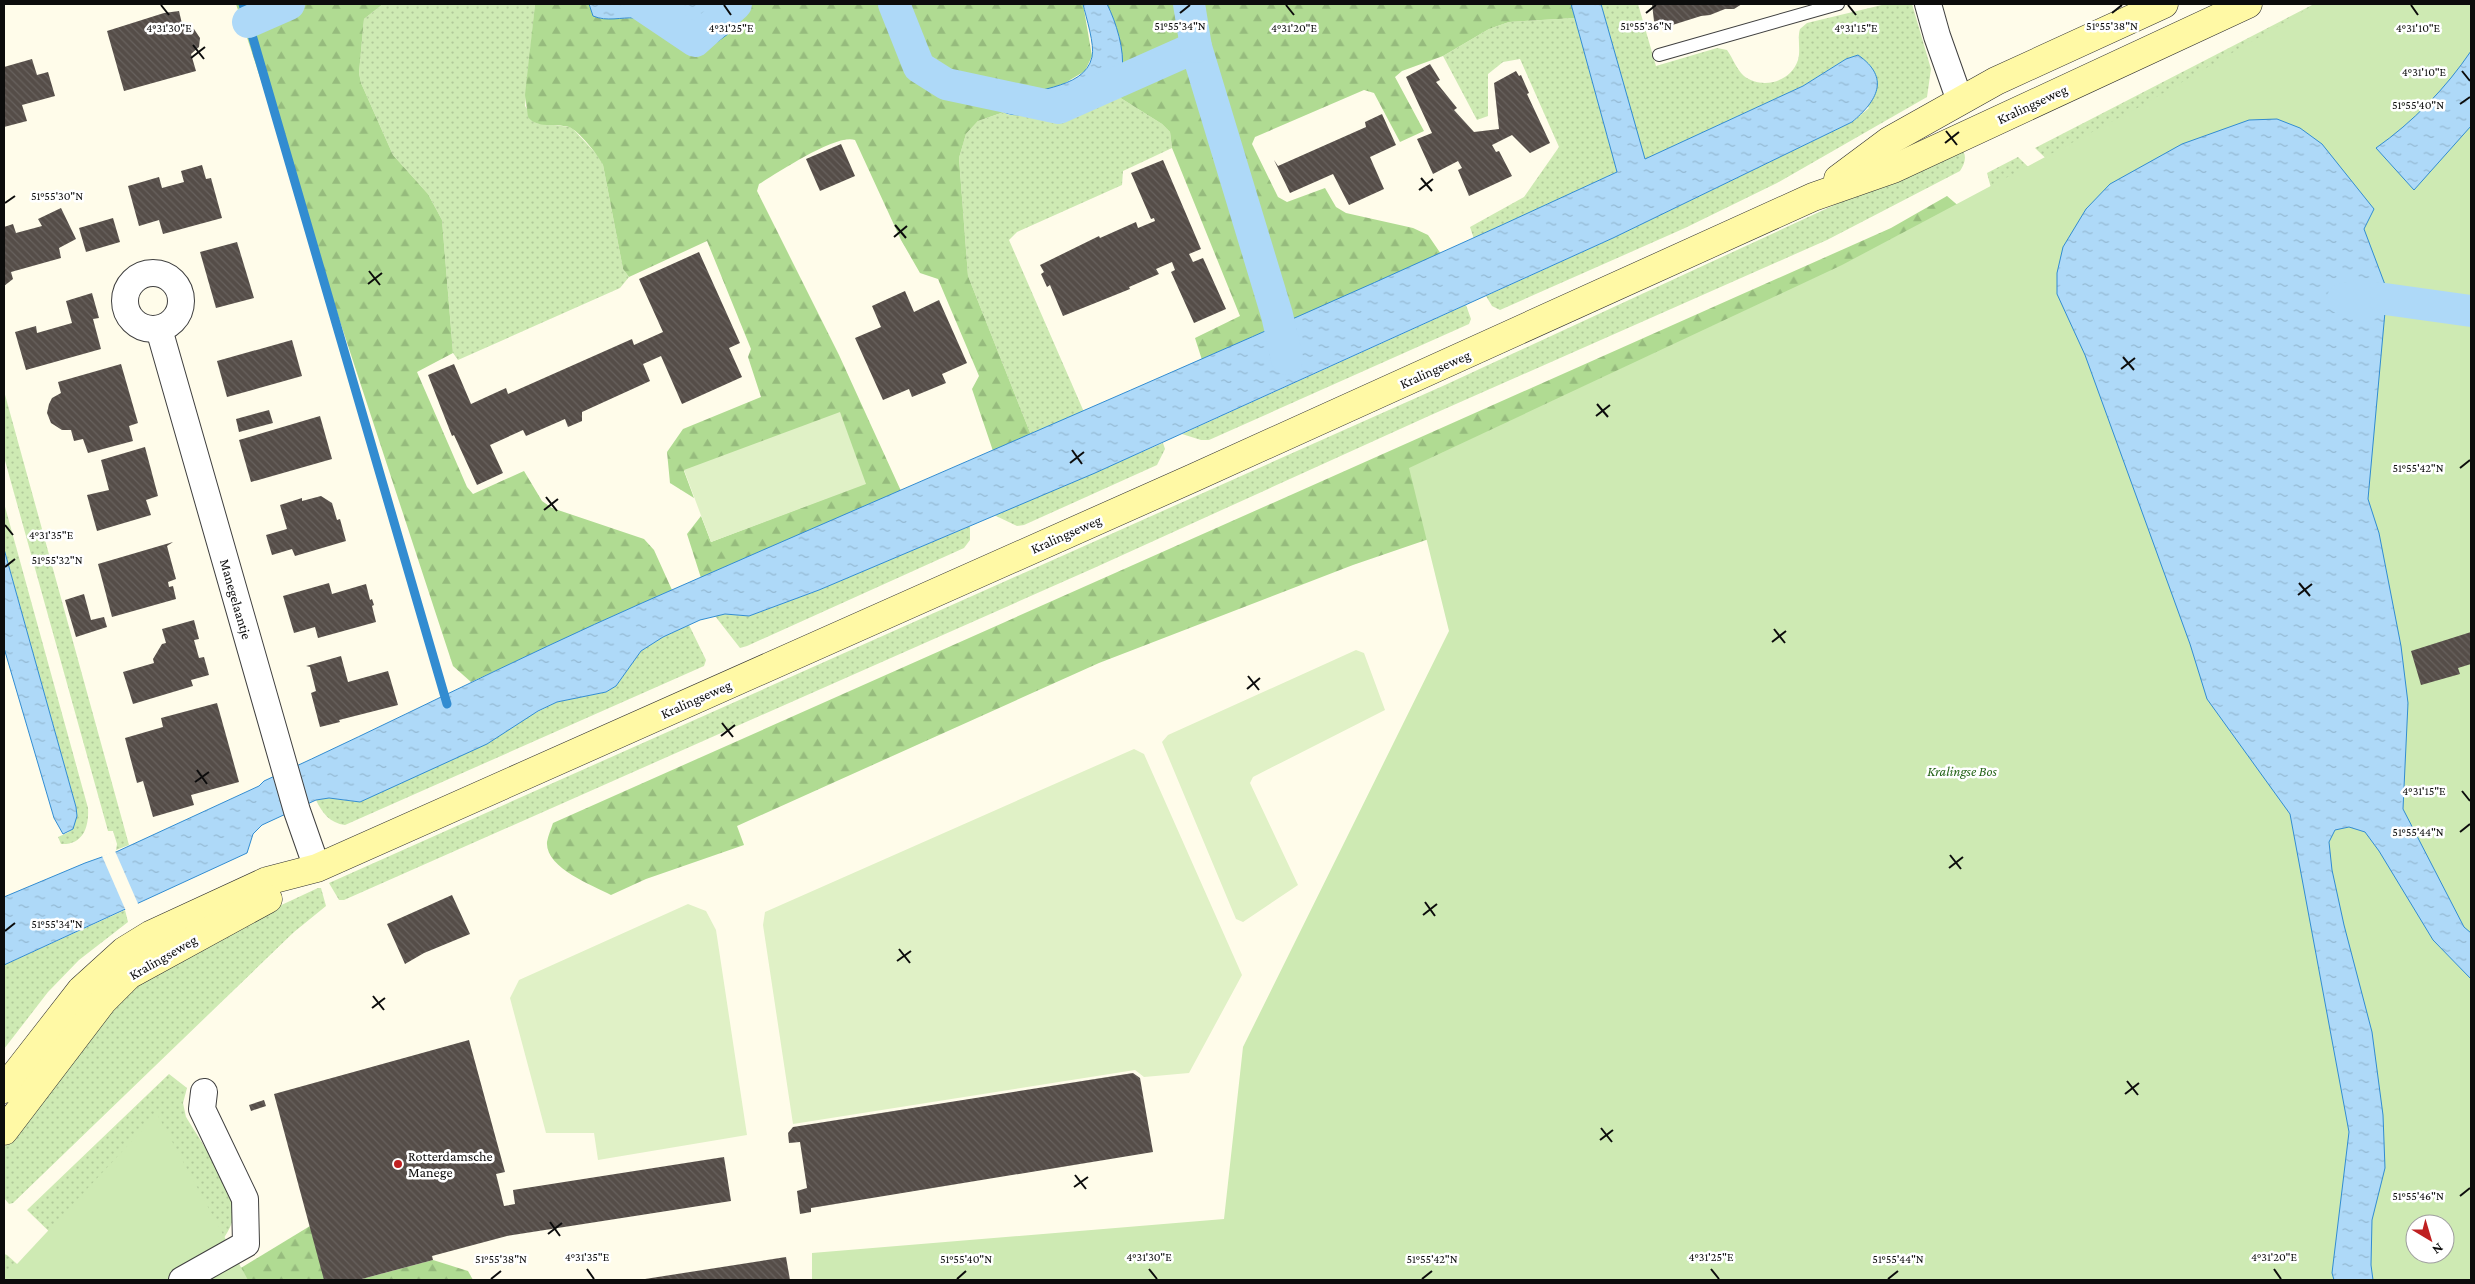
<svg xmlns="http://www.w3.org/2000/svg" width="2475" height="1284" viewBox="0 0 2475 1284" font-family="'Crimson Pro',serif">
	<defs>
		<pattern id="grass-dots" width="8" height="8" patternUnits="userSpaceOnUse" patternTransform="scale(1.25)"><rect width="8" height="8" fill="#ceeab3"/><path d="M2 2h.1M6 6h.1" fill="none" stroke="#b0c899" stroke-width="1.8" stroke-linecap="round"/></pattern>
		<pattern id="forest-firs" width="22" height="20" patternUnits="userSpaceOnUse" patternTransform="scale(1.25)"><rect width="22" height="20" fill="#b0db92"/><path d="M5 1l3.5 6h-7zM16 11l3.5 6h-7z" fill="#96bb7d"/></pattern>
		<pattern id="water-ripples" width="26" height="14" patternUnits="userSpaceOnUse" patternTransform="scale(1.25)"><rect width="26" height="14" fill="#aed9f8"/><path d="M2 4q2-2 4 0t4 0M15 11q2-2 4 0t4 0" fill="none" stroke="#94b9d3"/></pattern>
		<pattern id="building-back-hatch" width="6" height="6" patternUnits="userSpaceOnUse" patternTransform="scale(1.25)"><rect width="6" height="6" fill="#554d48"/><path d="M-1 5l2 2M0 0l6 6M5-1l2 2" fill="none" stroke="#68625e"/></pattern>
	</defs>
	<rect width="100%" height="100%" fill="#fffcea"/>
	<!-- grass -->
	<g fill="url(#grass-dots)">
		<path d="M383,4H535L525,106L536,123L570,127L574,130L600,158L603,165L623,269L629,277L620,288L458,360L453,353L442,220L428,194L393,155L361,83L359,73L364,19Z"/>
		<path d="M1601,4H1638L1656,66L1717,48L1727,50C1733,58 1736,69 1744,76C1762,90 1791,82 1798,60C1801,49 1797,39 1800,29L1807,23L1886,4H1912L1931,69L1927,97L1777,183L1685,228L1500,310L1492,306L1486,296L1613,238L1852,122L1869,108L1846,59L1803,86L1644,160Z"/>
		<path d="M2314,4H2387L2059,171L2035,148Z"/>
		<path d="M1575,18L1617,172L1474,239L1470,227L1524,197L1559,147L1520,59L1503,62L1488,74V116L1477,120L1443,56L1489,29L1509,22Z"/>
		<path d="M1111,92L1162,124L1170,132L1172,148L1123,171L1122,185L1017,232L1009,240L1084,412L1031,435L968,276L959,158L966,134L978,121L1004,112L1009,115L1074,103Z"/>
		<path d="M1960,147C1968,155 1965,163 1960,171L1827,240L1431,415L1094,568L344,900H339L329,883L1445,385Z"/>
		<path d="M2018,157L2047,185L2002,229L1987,173Z"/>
		<path d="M1466,305L1471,319L1469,324L1209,440H1201L1182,434Z"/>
		<path d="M4,391L129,845L116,850L117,844L113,831H108L4,457Z"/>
		<path d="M1163,443L1165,449L1157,465L1024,525L1017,526L994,515Z"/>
		<path d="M4,503L88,808C89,826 84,845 61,844L58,837L69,832L77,816L76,807L4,549Z"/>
		<path d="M970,526V540L964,548L747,646L740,648L715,616L725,614L749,616L819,590Z"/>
		<path d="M689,625L706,660L704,666L345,825C330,823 322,813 316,800L329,798L360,802L557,702L606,692L616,686L641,651L663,637Z"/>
		<path d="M318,888H321L326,906L294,932L13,1203L9,1204L4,1198V1148L91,1031L125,995L146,979L234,927Z"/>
		<path d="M125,910L128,922L79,960L48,992L4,1049V965Z"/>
		<path d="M169,1074L187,1088L183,1103L186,1117C199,1139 235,1189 234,1212C233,1225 227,1233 220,1244L99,1280L27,1210Z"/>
		<path d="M4,1254L7,1255L35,1280H4Z"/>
	</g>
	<!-- forest -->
	<g fill="url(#forest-firs)">
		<path d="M236,4H383L364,19L359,73L361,83L393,155L428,194L442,220L453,353L417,372L467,487L473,494L524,471L542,501L552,508L644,539L654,550L672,590L471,682L453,666Z"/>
		<path d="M535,4H589V6L601,19L636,18L683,30L717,42L733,22L731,4H1083L1092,56L1085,71L1060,86L1020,96L1004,105V112L978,121L966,134L959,158L968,276L1031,435L993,451L972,389L979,376L938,279L920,273L901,240L855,140C837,133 777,173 759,184L757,191L839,355L901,491L701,578L687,534L701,516L711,542L866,483L684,471L694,498L670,483L667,452L683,429L761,397L748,357L751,349L707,241L629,277L623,269L603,165C599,156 578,130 569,127C555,123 537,129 528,117L525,95Z"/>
		<path d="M1107,4H1571L1575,18L1509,22L1489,29L1443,56L1402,71L1395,77L1424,131L1400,142L1374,93L1364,90L1255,137L1252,144L1278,197L1287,202L1325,188L1336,207L1346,213L1413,228L1428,235L1441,254L1202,360L1195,338L1240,316L1172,148L1170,132L1162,124L1111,92C1129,65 1120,32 1107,4Z"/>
		<path d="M1947,196L1968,214L1464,527L1353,565L1099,663L737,826L744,845L646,879L611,895C592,885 545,868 547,842C548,836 551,829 553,823L1891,228Z"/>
		<path d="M310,1226L325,1280H221Z"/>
		<path d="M433,1260L468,1271L473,1280H358Z"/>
	</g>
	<!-- park -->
	<g fill="#ceeab3" fill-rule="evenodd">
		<path d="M2316,4H2471V1280H812V1253L1224,1219L1243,1047L1449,631L1409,468L1842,265L2141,106ZM2415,1224H2445V1254H2415Z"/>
		<path d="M157,1114L248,1280H4V1278Z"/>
	</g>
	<!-- pitch -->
	<g fill="#e0f1c6">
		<path d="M840,412L866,484L711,542L684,470Z"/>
		<path d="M1356,650L1364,653L1385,710L1253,777L1250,783L1298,885L1243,922L1236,919L1162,742L1168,735Z"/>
		<path d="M1134,749L1144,754L1242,975L1189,1073L1144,1077L1135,1070L793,1124L763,925L765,912Z"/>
		<path d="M688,904L706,911L716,930L747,1135L598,1160L594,1133H546L510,998L519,980Z"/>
	</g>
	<!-- water -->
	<g fill="url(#water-ripples)" stroke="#328cd1">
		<path d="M589,4H731L732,31L717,42C691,33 663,21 635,18C621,17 607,22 593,16Z"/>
		<path d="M1083,4H1107C1116,22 1125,50 1122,71C1120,79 1115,86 1111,92C1089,99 1023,123 1004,112V105C1027,86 1084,92 1092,57C1095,45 1086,17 1083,4Z"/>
		<path d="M1571,4H1601L1645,159L1803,86L1846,59L1858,55C1891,78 1877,101 1852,122L1613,238L1095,473L819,590L749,616L725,614L700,620L663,637L641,651L616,686L606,692L557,702L538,711L487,744L360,802L329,798L316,800L262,825L253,834L247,853L4,965V897L85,863L116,852L259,786L264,781C391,723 515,659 642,603C967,460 1295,322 1617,172Z"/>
		<path d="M2471,51V126L2414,190L2376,148C2413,122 2446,88 2471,51Z"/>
		<path d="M2277,119L2300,128L2322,144L2374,209L2364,229L2387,290L2368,499L2379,533L2401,646L2408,703L2403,809L2464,927L2471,933V979L2433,940L2379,851L2365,832L2349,827L2335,830L2329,842L2332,870L2344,925L2372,1032L2383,1115L2385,1168L2372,1220L2371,1265L2373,1280H2334L2332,1273L2349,1132L2290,814L2207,699L2190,644L2085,355L2057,294V273L2063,247L2086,209L2110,184L2182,144L2249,120Z"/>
		<path d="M4,549L76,807L77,816L73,829L63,834L54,818L4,648Z"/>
	</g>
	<!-- pier -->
	<path fill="#fffcea" d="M115,851L139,906L126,911L102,856Z"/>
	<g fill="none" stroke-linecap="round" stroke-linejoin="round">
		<!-- stream -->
		<path stroke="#328cd1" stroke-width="9" d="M243,4L447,704"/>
		<!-- canal -->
		<g stroke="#aed9f8" stroke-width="32">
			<path d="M640,4L695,41L736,4"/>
			<path d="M894,4L919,67L946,84L1059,108L1196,47L1277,315L1287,359"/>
			<path d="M1189,4L1196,47"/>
			<path d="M248,22L289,4"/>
			<path d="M2343,299H2385L2471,311"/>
		</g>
	</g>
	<!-- building -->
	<g fill="url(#building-back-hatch)">
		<path d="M1652,4H1742L1734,9H1725L1710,15L1701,16L1663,28L1654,21Z"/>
		<path d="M179,11L183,28L194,29L200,38L199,47L191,54L196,71L124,91L107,31L164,13Z"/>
		<path d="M32,59L37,75L48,72L55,96L22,105L27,121L4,127V67Z"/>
		<path d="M1430,64L1440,80L1436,82L1457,108L1454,110L1474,132L1499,129L1494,83L1516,71L1519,76L1521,75L1529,93L1527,94L1550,143L1530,153L1512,135L1492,145L1496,152L1499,151L1512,176L1469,196L1458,170L1462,168L1458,161L1433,174L1417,139L1432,133L1406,77Z"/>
		<path d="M1382,114L1396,145L1370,157L1384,189L1349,205L1333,174L1290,193L1274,160L1278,166L1366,127L1365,122Z"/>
		<path d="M841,144L855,176L820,191L806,159Z"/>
		<path d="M1163,160L1201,249L1189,254L1193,262L1203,258L1226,309L1194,323L1171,272L1175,270L1172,262L1156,269L1159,274L1129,287L1130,289L1063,316L1050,285L1047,287L1041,274L1044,272L1040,265L1099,236L1100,238L1136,222L1138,228L1155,221L1154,218L1151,219L1131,173Z"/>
		<path d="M202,165L206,179L211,178L222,218L163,234L159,220L139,226L128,186L159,177L162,188L184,182L181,171Z"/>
		<path d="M61,208L76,239L59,248L61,258L11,272L13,279L4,286V227L13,224L16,233L42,226L38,219Z"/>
		<path d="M113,218L120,242L86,252L79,228Z"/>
		<path d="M237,242L254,298L216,308L200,252Z"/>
		<path d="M699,252L740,343L729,348L742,377L682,404L661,356L643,364L650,381L582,412V421L568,427L565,419L526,436L523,430L490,445L503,473L477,485L454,435L452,436L428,375L454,364L471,404L506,388L508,394L632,339L634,345L663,332L639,279Z"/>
		<path d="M905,291L914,312L939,300L967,363L942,374L946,383L912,397L909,389L883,400L855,338L881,327L872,306Z"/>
		<path d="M92,293L99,318L93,319L101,349L26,370L15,332L36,326L37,333L72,323L66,301Z"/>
		<path d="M292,340L302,376L227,397L217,361Z"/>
		<path d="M121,364L138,423L129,426L133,441L88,453L83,439L74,441L71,430H62L51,423L47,413L49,404L52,398L61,393L58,382Z"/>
		<path d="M269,410L273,423L239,432L236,419Z"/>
		<path d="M320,416L332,459L251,482L239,440Z"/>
		<path d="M145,447L158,496L146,500L151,515L97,531L87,495L109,490L101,460Z"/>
		<path d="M321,496L332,503L337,520L340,519L346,541L295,556L292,549L272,555L266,535L287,529L280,505L302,498V501Z"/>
		<path d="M173,542L167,546L176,579L168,582L169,587L173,586L176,599L112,617L98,564Z"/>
		<path d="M329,583L332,594L366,584L370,600L372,599L374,605L372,606L376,622L318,638L315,627L294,633L283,596Z"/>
		<path d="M84,594L91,620L104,617L107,627L76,637L65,600Z"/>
		<path d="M194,620L199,639L194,640L199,658L204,657L209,675L191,680L193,686L133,704L123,672L154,663L153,659L162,644L166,643L162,629Z"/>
		<path d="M2471,632V664L2458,668L2460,674L2421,685L2411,651Z"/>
		<path d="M341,656L348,682L388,671L398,705L339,720L340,722L320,727L311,693L316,691L310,667L306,666Z"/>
		<path d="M217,703L239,782L191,795L194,805L153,817L143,781L137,783L125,738L163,727L161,718Z"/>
		<path d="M452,895L470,934L424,953L405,964L387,924Z"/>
		<path d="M469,1040L505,1172L496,1174L504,1206L515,1204L513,1190L724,1157L731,1201L507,1236L432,1256L433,1260L358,1280H324L274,1094Z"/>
		<path d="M1133,1073L1140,1078L1153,1152L811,1208V1212L800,1214L797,1191L807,1188L800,1142L789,1143L788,1133L793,1127Z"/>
		<path d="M264,1100L266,1106L251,1111L249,1105Z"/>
		<path d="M786,1257L790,1280H645V1279Z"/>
	</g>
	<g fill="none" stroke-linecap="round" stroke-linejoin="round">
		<!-- lane casing -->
		<g stroke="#3f3f3f" stroke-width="14">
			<path id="lane" d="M1659,55L1838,4"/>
		</g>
		<!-- street casing -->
		<g stroke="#3f3f3f" stroke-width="28">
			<g id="street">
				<path d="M1928,4L1937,36L1960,101"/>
				<circle cx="153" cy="301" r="28"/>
				<path d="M159,329L297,811L317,868"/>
				<path d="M182,1280L246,1244L245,1199L202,1109L204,1092"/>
			</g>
		</g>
		<!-- secondary casing -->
		<g stroke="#2e2e2e" stroke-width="29">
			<g id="secondary">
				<path d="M1838,179L1889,141L1996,81L2164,4"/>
				<path d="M4,1089L81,990L124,951L150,935L267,881L317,868L1193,478L1813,197L1893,169L2248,4"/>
				<path d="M4,1131L103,1001L129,975L268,899"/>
			</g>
		</g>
		<!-- lane -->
		<use href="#lane" stroke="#fff" stroke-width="12"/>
		<!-- street -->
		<use href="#street" stroke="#fff" stroke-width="26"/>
		<!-- secondary -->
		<use href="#secondary" stroke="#fff9a5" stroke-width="28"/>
	</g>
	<!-- ticks -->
	<path fill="none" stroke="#0c0c0c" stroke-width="2" d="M161,5L169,15M724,5L731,15M1286,5L1294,15M1848,5L1856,15M2411,5L2418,15M1180,13L1190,5M1646,13L1656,5M2112,13L2122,5M193,45L204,59M191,58L205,47M2462,71L2470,81M2460,104L2470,97M1946,131L1957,145M1945,143L1959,132M1421,178L1432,191M1419,190L1433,179M5,203L15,196M895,225L906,238M894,237L907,226M369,271L380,285M368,284L382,273M2123,357L2134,370M2121,369L2135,358M1597,404L1608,417M1596,416L1610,405M1072,450L1082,464M1070,463L1084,452M2460,468L2470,460M546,497L557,511M544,510L558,499M5,525L13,535M5,567L15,559M2299,583L2310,596M2298,595L2312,584M1774,629L1785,643M1772,642L1786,631M1248,676L1259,690M1247,689L1260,678M722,723L733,737M721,736L735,725M197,770L207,784M195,782L209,772M2462,791L2470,801M2460,832L2470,824M1950,855L1961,869M1949,868L1963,857M1425,902L1435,916M1423,915L1437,904M5,931L15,923M899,949L910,963M897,961L911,951M373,996L384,1010M372,1008L385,998M2127,1081L2138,1095M2125,1094L2139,1083M1601,1128L1612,1142M1600,1140L1613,1130M1075,1175L1086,1189M1074,1187L1088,1177M2460,1196L2470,1188M550,1222L560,1236M548,1234L562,1223M587,1269L594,1279M1149,1269L1157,1279M1711,1269L1719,1279M2274,1269L2281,1279M491,1279L501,1271M957,1279L966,1271M1422,1279L1432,1271M1888,1279L1898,1271"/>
	<!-- markers -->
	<circle fill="#bf2021" stroke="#fff" stroke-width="2" cx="398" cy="1164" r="5"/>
	<g text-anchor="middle" stroke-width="5" stroke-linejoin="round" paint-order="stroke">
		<!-- street labels -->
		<g font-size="14" fill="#0c0c0c" stroke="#fff">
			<text transform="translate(2032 104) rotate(-25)" y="5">Kralingseweg</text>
			<text transform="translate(1435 369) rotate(-24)" y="5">Kralingseweg</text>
			<text transform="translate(1066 534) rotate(-24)" y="5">Kralingseweg</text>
			<text transform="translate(236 599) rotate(74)" y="5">Manegelaantje</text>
			<text transform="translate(696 699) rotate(-24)" y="5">Kralingseweg</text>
			<text transform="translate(163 957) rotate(-30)" y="5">Kralingseweg</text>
		</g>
		<!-- park labels -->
		<g font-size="14" font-style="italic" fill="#27651b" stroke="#fff">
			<text x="1962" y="776">Kralingse Bos</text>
		</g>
		<!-- poi labels -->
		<g font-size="14" fill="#0c0c0c" stroke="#fff" text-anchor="start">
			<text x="408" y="1161">Rotterdamsche<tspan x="408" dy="16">Manege</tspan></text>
		</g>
	</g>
	<g font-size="12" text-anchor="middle" fill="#0c0c0c" stroke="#fff" stroke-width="5" stroke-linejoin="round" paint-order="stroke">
		<text x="1180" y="30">51°55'34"N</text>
		<text x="1646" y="30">51°55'36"N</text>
		<text x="2112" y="30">51°55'38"N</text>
		<text x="2418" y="32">4°31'10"E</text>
		<text x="169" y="32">4°31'30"E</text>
		<text x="731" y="32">4°31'25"E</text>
		<text x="1294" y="32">4°31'20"E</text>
		<text x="1856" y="32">4°31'15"E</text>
		<text x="2424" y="76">4°31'10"E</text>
		<text x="2418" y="109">51°55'40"N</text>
		<text x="57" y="200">51°55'30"N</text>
		<text x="2418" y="472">51°55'42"N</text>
		<text x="51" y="539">4°31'35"E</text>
		<text x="57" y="564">51°55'32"N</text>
		<text x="2424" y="795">4°31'15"E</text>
		<text x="2418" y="836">51°55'44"N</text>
		<text x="57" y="928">51°55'34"N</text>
		<text x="2418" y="1200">51°55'46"N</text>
		<text x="587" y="1261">4°31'35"E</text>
		<text x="1149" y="1261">4°31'30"E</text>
		<text x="1711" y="1261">4°31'25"E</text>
		<text x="2274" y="1261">4°31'20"E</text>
		<text x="501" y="1263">51°55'38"N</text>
		<text x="966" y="1263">51°55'40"N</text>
		<text x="1432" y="1263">51°55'42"N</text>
		<text x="1898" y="1263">51°55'44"N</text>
	</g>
	<!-- border -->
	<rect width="2475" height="1284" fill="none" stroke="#0c0c0c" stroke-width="10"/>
	<!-- north arrow -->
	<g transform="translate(2430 1239) rotate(142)"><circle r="24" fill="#ffffff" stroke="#9e9e9e"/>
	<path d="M0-4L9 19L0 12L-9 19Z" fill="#bf2021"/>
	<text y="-8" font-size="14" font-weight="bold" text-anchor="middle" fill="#0c0c0c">N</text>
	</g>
</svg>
